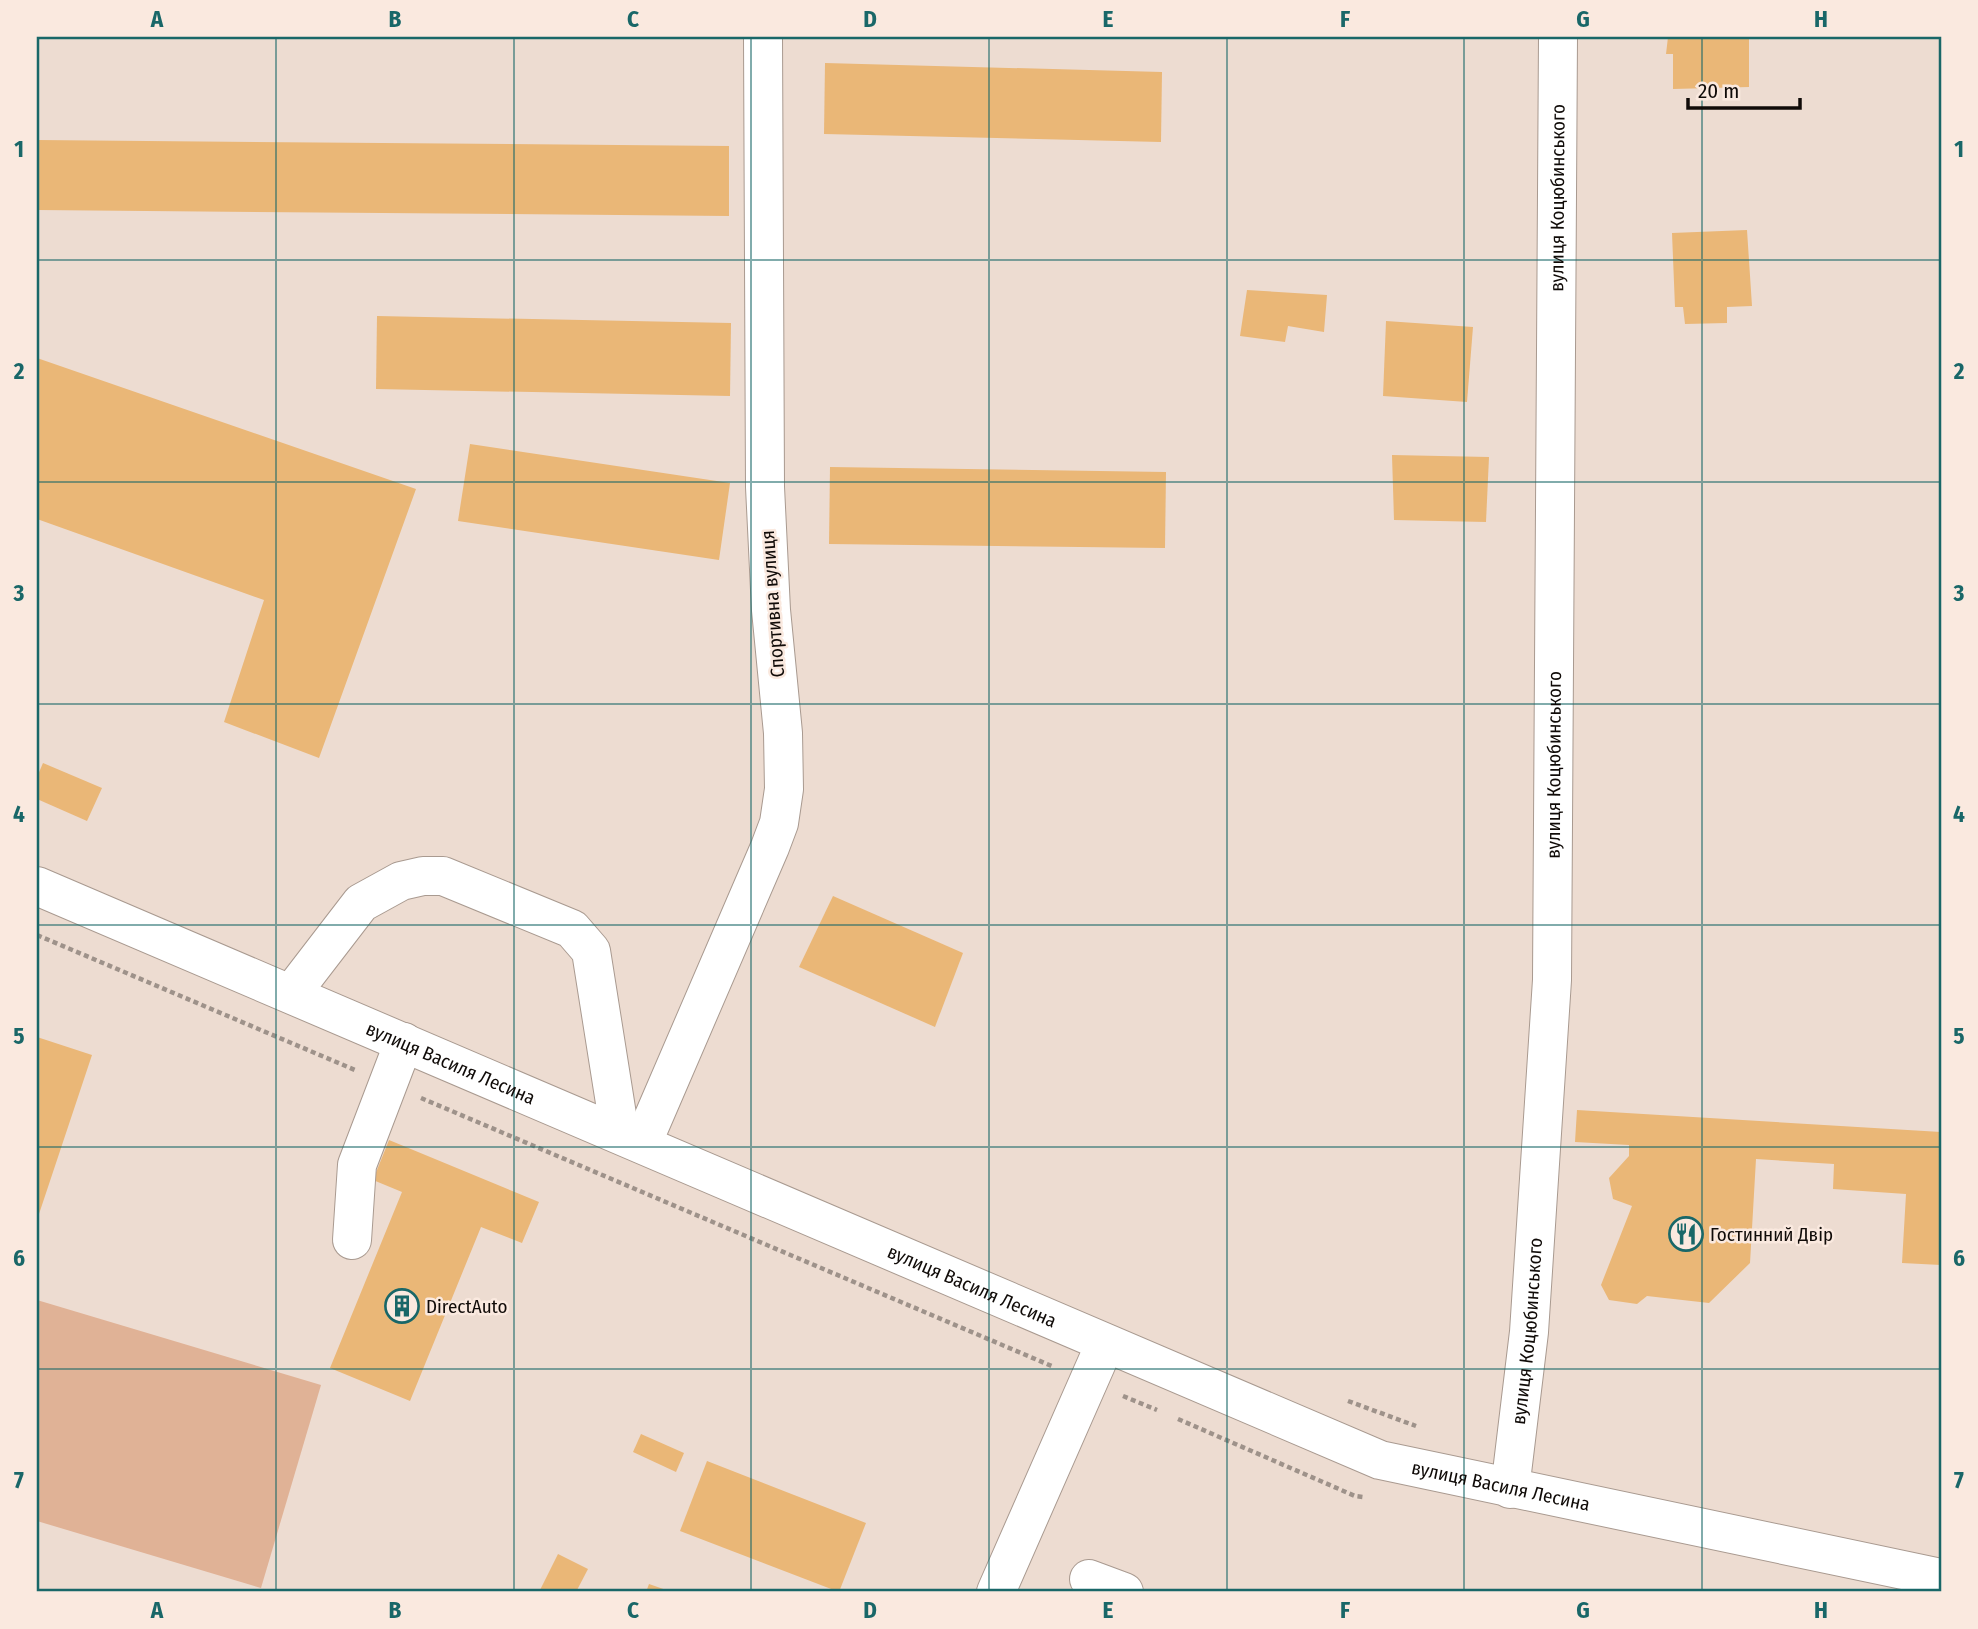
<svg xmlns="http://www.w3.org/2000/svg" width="1978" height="1629" viewBox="0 0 1978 1629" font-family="'Fira Sans Condensed',sans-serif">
	<rect width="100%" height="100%" fill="#eddcd1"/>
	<!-- green -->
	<path fill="#e0b296" d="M37,1300L321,1385L261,1588L37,1521Z"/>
	<!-- building -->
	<g fill="#eab777">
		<path d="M1668,37H1749V87L1673,89V54H1666Z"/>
		<path d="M825,63L1162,72L1161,142L824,134Z"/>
		<path d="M37,140L729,146V216L37,210Z"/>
		<path d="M1747,230L1752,306L1727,307V323L1685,324L1683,307H1675L1672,233Z"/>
		<path d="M1247,290L1327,295L1324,332L1288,326L1285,342L1240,336Z"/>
		<path d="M377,316L731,323L730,396L376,389Z"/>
		<path d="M1386,321L1473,327L1467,402L1383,396Z"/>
		<path d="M37,358L416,489L319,758L224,722L264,600L37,519Z"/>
		<path d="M470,444L730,483L719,560L458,521Z"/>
		<path d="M1392,455L1489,457L1486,522L1394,520Z"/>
		<path d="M830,467L1166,472L1165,548L829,544Z"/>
		<path d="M43,763L102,788L87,821L37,799V777Z"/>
		<path d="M833,896L963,953L935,1027L799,967Z"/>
		<path d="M37,1037L92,1055L37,1220Z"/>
		<path d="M1577,1110L1941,1132V1265L1902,1263L1906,1194L1833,1189L1834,1164L1756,1159L1750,1263L1709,1303L1647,1296L1637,1304L1609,1300L1601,1285L1632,1206L1613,1199L1609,1178L1629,1156V1145L1575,1142Z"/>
		<path d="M389,1140L539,1202L522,1243L481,1227L410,1401L330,1368L402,1192L373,1180Z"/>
		<path d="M641,1434L684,1453L676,1472L633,1452Z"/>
		<path d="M707,1461L866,1523L839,1592L680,1531Z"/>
		<path d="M558,1554L588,1569L576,1592H539Z"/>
		<path d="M649,1584L672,1592H646Z"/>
	</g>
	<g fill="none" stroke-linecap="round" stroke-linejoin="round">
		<!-- minor casing -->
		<g stroke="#a99a90" stroke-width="40">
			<g id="minor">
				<path id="s1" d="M37,886L1380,1460L1941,1578"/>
				<path d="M291,994L361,903L401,881L423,876H443L572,929L591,951L620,1134"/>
				<path d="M642,1144L770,847L779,823L784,789L783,733L771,610L765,487L763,37"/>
				<path d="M352,1240L357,1165L404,1042"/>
				<path id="s2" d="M1510,1489L1529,1332L1552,980L1558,37"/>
				<path d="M1089,1579L1124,1592"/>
				<path d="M996,1592L1105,1344"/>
			</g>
		</g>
		<!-- path -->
		<g stroke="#9e928a" stroke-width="4.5" stroke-dasharray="5 3.5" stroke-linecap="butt">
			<path d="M37,935L355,1070"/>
			<path d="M421,1098L1054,1367"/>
			<path d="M1123,1396L1157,1410"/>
			<path d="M1348,1401L1416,1426"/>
			<path d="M1178,1419L1355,1496L1363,1497"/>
		</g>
		<!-- minor -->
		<use href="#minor" stroke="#fff" stroke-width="38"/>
	</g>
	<!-- grid -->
	<path fill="none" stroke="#196768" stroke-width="2" stroke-opacity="0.55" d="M276,37V1592M514,37V1592M751,37V1592M989,37V1592M1227,37V1592M1464,37V1592M1702,37V1592M37,260H1941M37,482H1941M37,704H1941M37,925H1941M37,1147H1941M37,1369H1941"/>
	<!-- icons -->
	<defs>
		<g id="restaurant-ring" transform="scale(1.75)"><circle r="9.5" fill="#fae9df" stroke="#196768" stroke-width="1.5"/><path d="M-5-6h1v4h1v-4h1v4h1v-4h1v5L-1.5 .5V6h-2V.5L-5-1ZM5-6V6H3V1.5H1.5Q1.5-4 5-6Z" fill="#196768"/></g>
		<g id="building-ring" transform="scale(1.75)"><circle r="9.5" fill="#fae9df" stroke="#196768" stroke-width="1.5"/><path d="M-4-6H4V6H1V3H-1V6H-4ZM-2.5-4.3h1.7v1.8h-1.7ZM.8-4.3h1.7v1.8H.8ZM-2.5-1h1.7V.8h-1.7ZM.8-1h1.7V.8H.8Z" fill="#196768"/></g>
	</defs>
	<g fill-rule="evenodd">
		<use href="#restaurant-ring" x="1686" y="1234"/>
		<use href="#building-ring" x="402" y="1306"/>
	</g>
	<g text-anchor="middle" stroke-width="5" stroke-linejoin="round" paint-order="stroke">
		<!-- street labels -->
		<g font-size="19" fill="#100b08" stroke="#fae9df">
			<text dy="7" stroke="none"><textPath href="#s2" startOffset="1293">вулиця Коцюбинського</textPath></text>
			<text transform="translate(772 604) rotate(-94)" y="7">Спортивна вулиця</text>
			<text dy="7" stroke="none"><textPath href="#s2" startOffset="726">вулиця Коцюбинського</textPath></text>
			<text dy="7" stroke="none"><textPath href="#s1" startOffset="450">вулиця Василя Лесина</textPath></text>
			<text dy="7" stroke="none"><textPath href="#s1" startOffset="1017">вулиця Василя Лесина</textPath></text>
			<text dy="7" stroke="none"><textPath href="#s2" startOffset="159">вулиця Коцюбинського</textPath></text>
			<text dy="7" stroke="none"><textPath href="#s1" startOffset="1584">вулиця Василя Лесина</textPath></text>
		</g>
		<!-- poi labels -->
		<g font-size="19" fill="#100b08" stroke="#fae9df" text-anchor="start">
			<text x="1710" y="1241">Гостинний Двір</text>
			<text x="426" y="1313">DirectAuto</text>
		</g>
	</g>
	<!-- border -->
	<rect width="1978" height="1629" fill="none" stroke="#fae9df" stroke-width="77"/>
	<!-- scale -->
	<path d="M1688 98v10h112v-10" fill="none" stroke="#100b08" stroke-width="3.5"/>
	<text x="1698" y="98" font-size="21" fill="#100b08" stroke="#fae9df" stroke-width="5" paint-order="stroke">20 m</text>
	<rect x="38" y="38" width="1902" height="1552" fill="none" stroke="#196768" stroke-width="2.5"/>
	<g font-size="23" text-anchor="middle" font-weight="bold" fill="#196768">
		<text x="157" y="27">A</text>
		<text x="395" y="27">B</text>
		<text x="633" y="27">C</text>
		<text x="870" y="27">D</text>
		<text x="1108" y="27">E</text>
		<text x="1345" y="27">F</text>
		<text x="1583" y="27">G</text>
		<text x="1821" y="27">H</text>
		<text x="19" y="157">1</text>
		<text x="1959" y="157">1</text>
		<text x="19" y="379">2</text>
		<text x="1959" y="379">2</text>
		<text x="19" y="601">3</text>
		<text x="1959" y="601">3</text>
		<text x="19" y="822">4</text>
		<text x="1959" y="822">4</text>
		<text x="19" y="1044">5</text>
		<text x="1959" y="1044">5</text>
		<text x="19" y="1266">6</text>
		<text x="1959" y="1266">6</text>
		<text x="19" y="1488">7</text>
		<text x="1959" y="1488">7</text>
		<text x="157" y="1618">A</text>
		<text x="395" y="1618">B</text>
		<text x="633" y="1618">C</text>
		<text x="870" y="1618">D</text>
		<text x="1108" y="1618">E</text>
		<text x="1345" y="1618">F</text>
		<text x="1583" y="1618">G</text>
		<text x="1821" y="1618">H</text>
	</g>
</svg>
